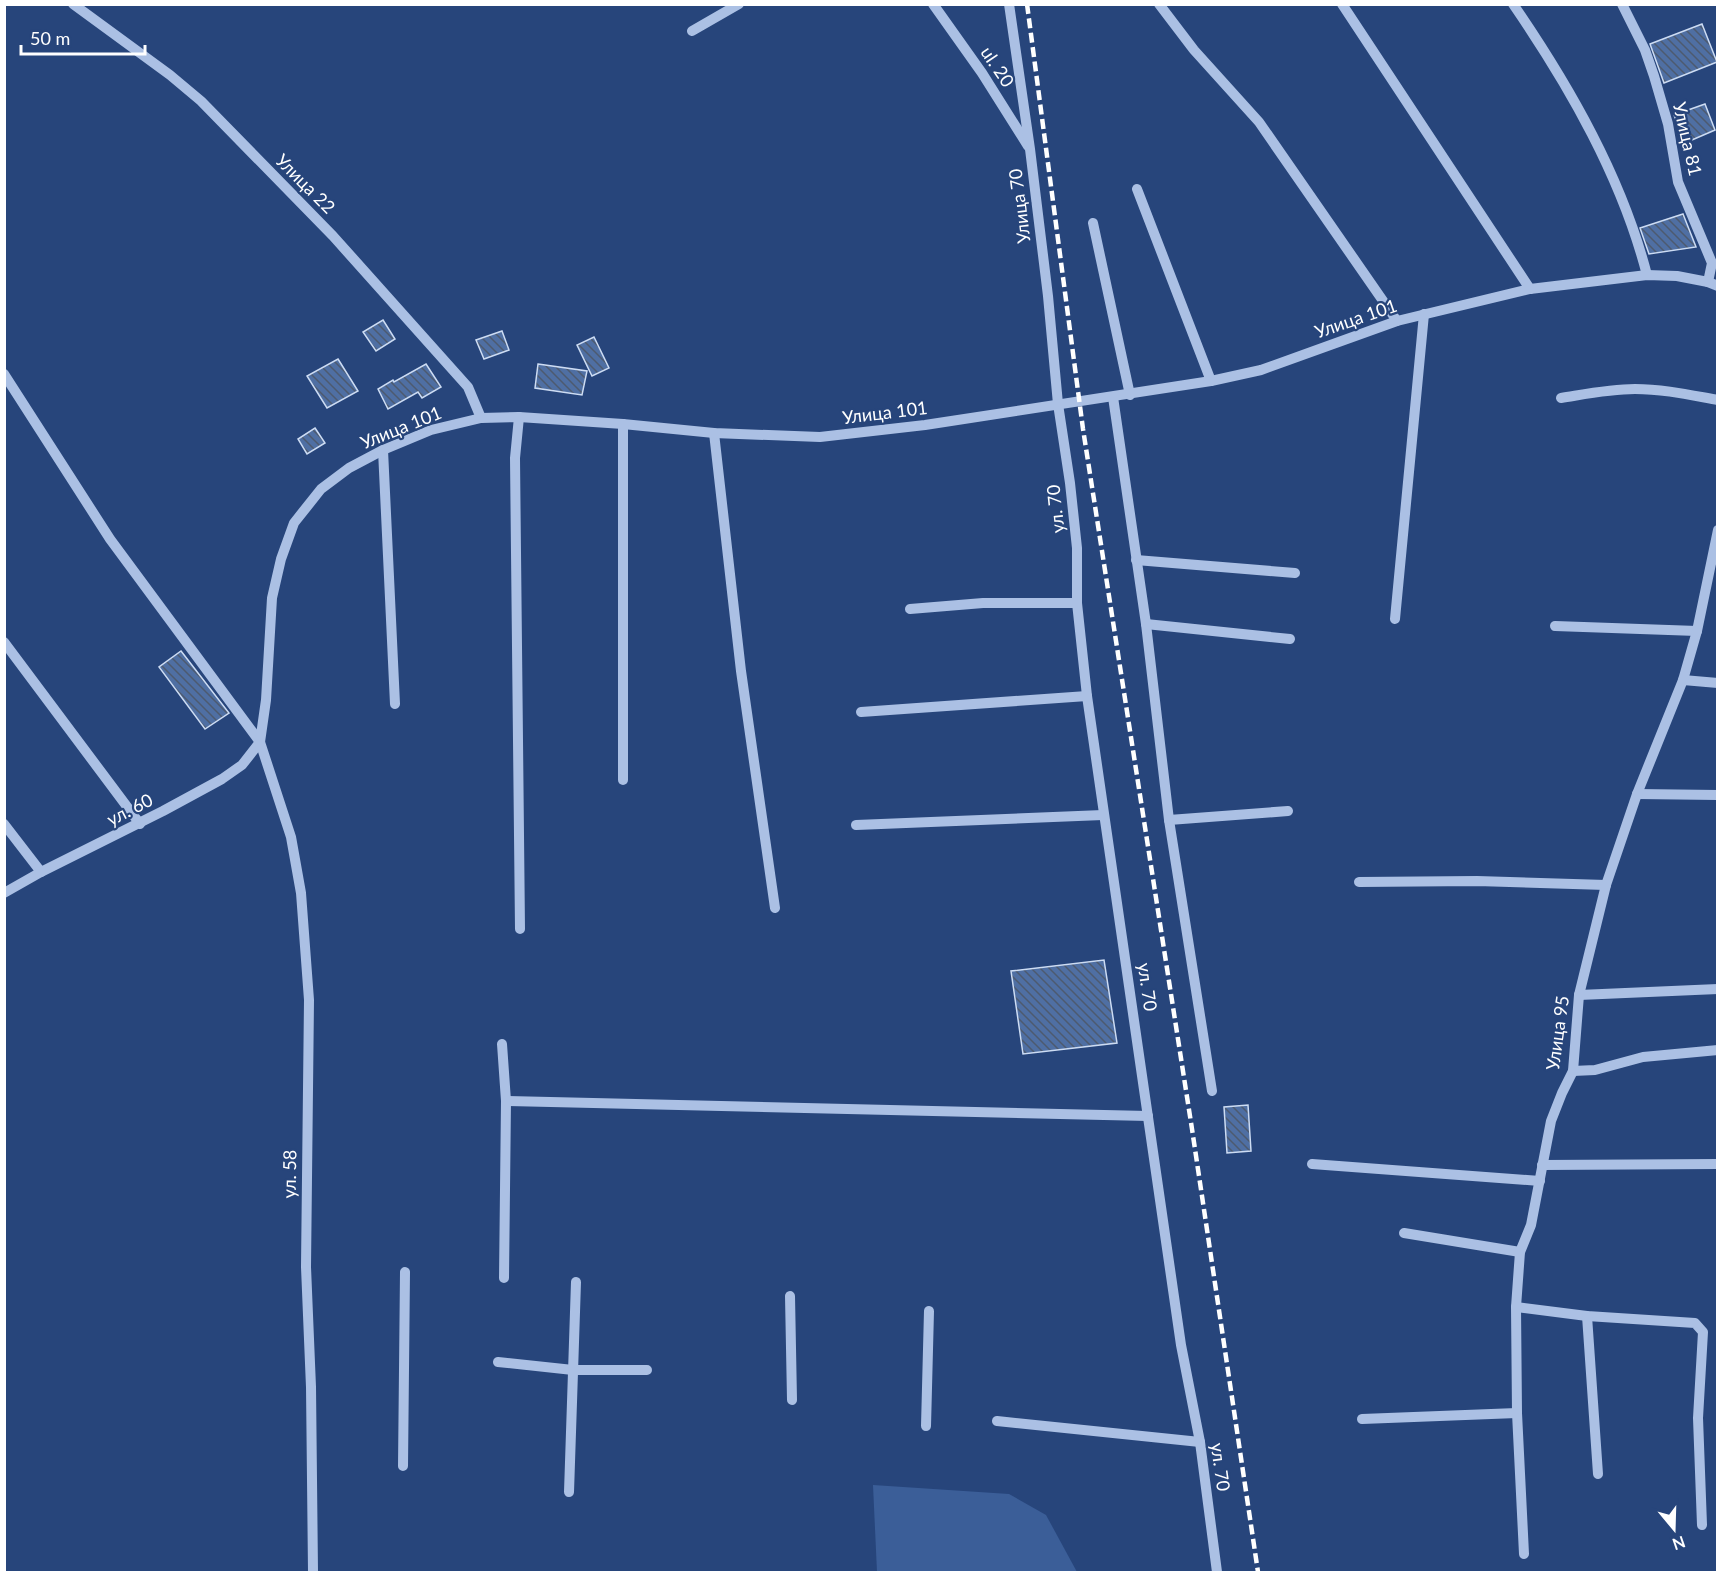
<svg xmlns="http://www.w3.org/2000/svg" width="1722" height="1577" viewBox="0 0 1722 1577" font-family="Lato,sans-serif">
	<defs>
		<pattern id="building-back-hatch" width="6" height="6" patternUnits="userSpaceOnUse" patternTransform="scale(1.5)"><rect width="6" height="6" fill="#4f6fa3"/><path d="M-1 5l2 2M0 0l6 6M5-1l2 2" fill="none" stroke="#4d5a6f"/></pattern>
	</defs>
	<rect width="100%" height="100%" fill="#27457b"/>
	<!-- green -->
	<path fill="#3b5e98" d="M873,1485L1009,1494L1046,1515L1077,1572H877Z"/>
	<!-- building -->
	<g fill="url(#building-back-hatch)" stroke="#cddcf3" stroke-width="1.5">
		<path d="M1702,24L1717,62L1664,83L1650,44Z"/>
		<path d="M1705,104L1715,130L1685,143L1674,115Z"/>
		<path d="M1683,214L1696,247L1649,254L1640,228Z"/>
		<path d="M383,320L395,339L376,351L363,332Z"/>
		<path d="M502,331L509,350L484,359L476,340Z"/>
		<path d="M594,337L609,368L592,376L577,345Z"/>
		<path d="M338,359L358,391L327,408L307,376Z"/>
		<path d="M426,364L441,387L422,398L418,392L388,409L378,389L393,380L394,382Z"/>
		<path d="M538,364L587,371L582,395L535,388Z"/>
		<path d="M315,428L325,443L307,454L298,439Z"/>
		<path d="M181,651L229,713L205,729L159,667Z"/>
		<path d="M1104,960L1117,1043L1023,1054L1011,971Z"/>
		<path d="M1248,1105L1251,1151L1227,1153L1224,1107Z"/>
	</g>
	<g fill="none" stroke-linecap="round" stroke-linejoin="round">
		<!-- minor -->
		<g stroke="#abc0e4" stroke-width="10">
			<path d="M73,4L170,75L201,101L333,236L468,387L481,418"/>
			<path d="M933,4L982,73L1028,146"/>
			<path d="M1009,4L1030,149L1048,296L1058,404L1070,483L1077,548V603L1087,696L1181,1345L1200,1442L1217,1572"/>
			<path d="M1159,4L1194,50L1259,122L1397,321"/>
			<path d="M1342,4L1530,289"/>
			<path d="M1513,4C1570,87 1622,178 1647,275"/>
			<path d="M1622,4L1645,50L1654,76L1668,124L1678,182L1712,263L1708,282"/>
			<path d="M692,31L739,4"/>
			<path d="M1137,189L1211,381"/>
			<path d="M1093,223L1130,395"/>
			<path d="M4,374L110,539L260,742L291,837L301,893L309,1000L306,1267L311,1387L313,1572"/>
			<path d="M1113,397L1146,624L1169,820L1212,1091"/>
			<path d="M1561,398C1586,394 1610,389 1635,389C1663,389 1690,395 1718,400"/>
			<path d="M519,417L515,458L520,929"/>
			<path d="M714,433L741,671L775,908"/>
			<path d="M383,450L395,704"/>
			<path d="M1136,560L1295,573"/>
			<path d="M910,609L983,603H1077"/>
			<path d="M1395,619L1424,314"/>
			<path d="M1146,624L1290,639"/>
			<path d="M1555,626L1697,631"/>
			<path d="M4,642L140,824"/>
			<path d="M1683,680L1718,683"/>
			<path d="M861,712L1087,696"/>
			<path d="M623,780V424"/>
			<path d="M1637,794L1718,795"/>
			<path d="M1169,820L1288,811"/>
			<path d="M4,824L41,872"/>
			<path d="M856,825L1103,815"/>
			<path d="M1359,882L1477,881L1606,885"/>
			<path d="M4,893L41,872L163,811L222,779L242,765L260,742L266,700L272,598L281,559L294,523L321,489L349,468L383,450L431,430L481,418L519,417L623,424L714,433L820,437L925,425L1211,381L1261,370L1397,321L1530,289L1647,275L1677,276L1708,282L1718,286"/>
			<path d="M1579,995L1718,989"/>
			<path d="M502,1044L506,1101L504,1278"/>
			<path d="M1573,1071L1595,1070L1643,1057L1718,1050"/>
			<path d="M506,1101L1148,1116"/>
			<path d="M1312,1164L1540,1181"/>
			<path d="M1542,1165L1718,1164"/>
			<path d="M1404,1233L1520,1252"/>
			<path d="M790,1296L792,1400"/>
			<path d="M1516,1307L1587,1316L1695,1323L1703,1332L1698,1418L1702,1525"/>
			<path d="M1587,1316L1598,1474"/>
			<path d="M498,1362L573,1370H647"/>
			<path d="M1362,1419L1517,1413"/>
			<path d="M997,1421L1200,1442"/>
			<path d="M926,1426L929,1311"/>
			<path d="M403,1466L405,1272"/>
			<path d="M569,1492L576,1282"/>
			<path d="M1524,1554L1517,1413L1516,1307L1520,1252L1531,1225L1551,1121L1562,1093L1573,1071L1579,995L1606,885L1637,794L1683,680L1697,631L1718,530"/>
		</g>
		<!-- rail -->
		<path stroke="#fff" stroke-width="4.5" stroke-dasharray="10 4.5" stroke-linecap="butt" d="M1027,4L1083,429L1192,1129L1258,1572"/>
	</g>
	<g text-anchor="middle" stroke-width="4.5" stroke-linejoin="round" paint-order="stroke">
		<!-- street labels -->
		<g font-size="18" fill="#fff" stroke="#27457b">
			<text transform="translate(997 67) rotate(56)" y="6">ul. 20</text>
			<text transform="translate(1687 139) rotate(77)" y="6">Улица 81</text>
			<text transform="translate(305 184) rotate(45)" y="6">Улица 22</text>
			<text transform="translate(1020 206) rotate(-97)" y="6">Улица 70</text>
			<text transform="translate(1356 319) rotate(-19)" y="6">Улица 101</text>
			<text transform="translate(885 413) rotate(-7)" y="6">Улица 101</text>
			<text transform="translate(401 428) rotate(-22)" y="6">Улица 101</text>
			<text transform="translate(1056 509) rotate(-96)" y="6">ул. 70</text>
			<text transform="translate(130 810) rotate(-27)" y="6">ул. 60</text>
			<text transform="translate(1147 987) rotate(82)" y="6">ул. 70</text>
			<text transform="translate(1558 1033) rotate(-82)" y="6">Улица 95</text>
			<text transform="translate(290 1174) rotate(-89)" y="6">ул. 58</text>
			<text transform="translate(1220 1467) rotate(82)" y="6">ул. 70</text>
		</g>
	</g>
	<!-- border -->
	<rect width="1722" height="1577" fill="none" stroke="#ffffff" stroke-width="12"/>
	<!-- north arrow -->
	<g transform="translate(1674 1529) rotate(161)" stroke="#27457b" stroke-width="4.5" paint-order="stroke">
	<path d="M0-4.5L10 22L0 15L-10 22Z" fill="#ffffff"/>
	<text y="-9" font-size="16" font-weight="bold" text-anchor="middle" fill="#ffffff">N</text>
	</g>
	<!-- scale -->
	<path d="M21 45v9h124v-9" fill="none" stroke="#ffffff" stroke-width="3"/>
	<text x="30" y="45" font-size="18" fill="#ffffff" stroke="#27457b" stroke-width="4.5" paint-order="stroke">50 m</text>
</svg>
